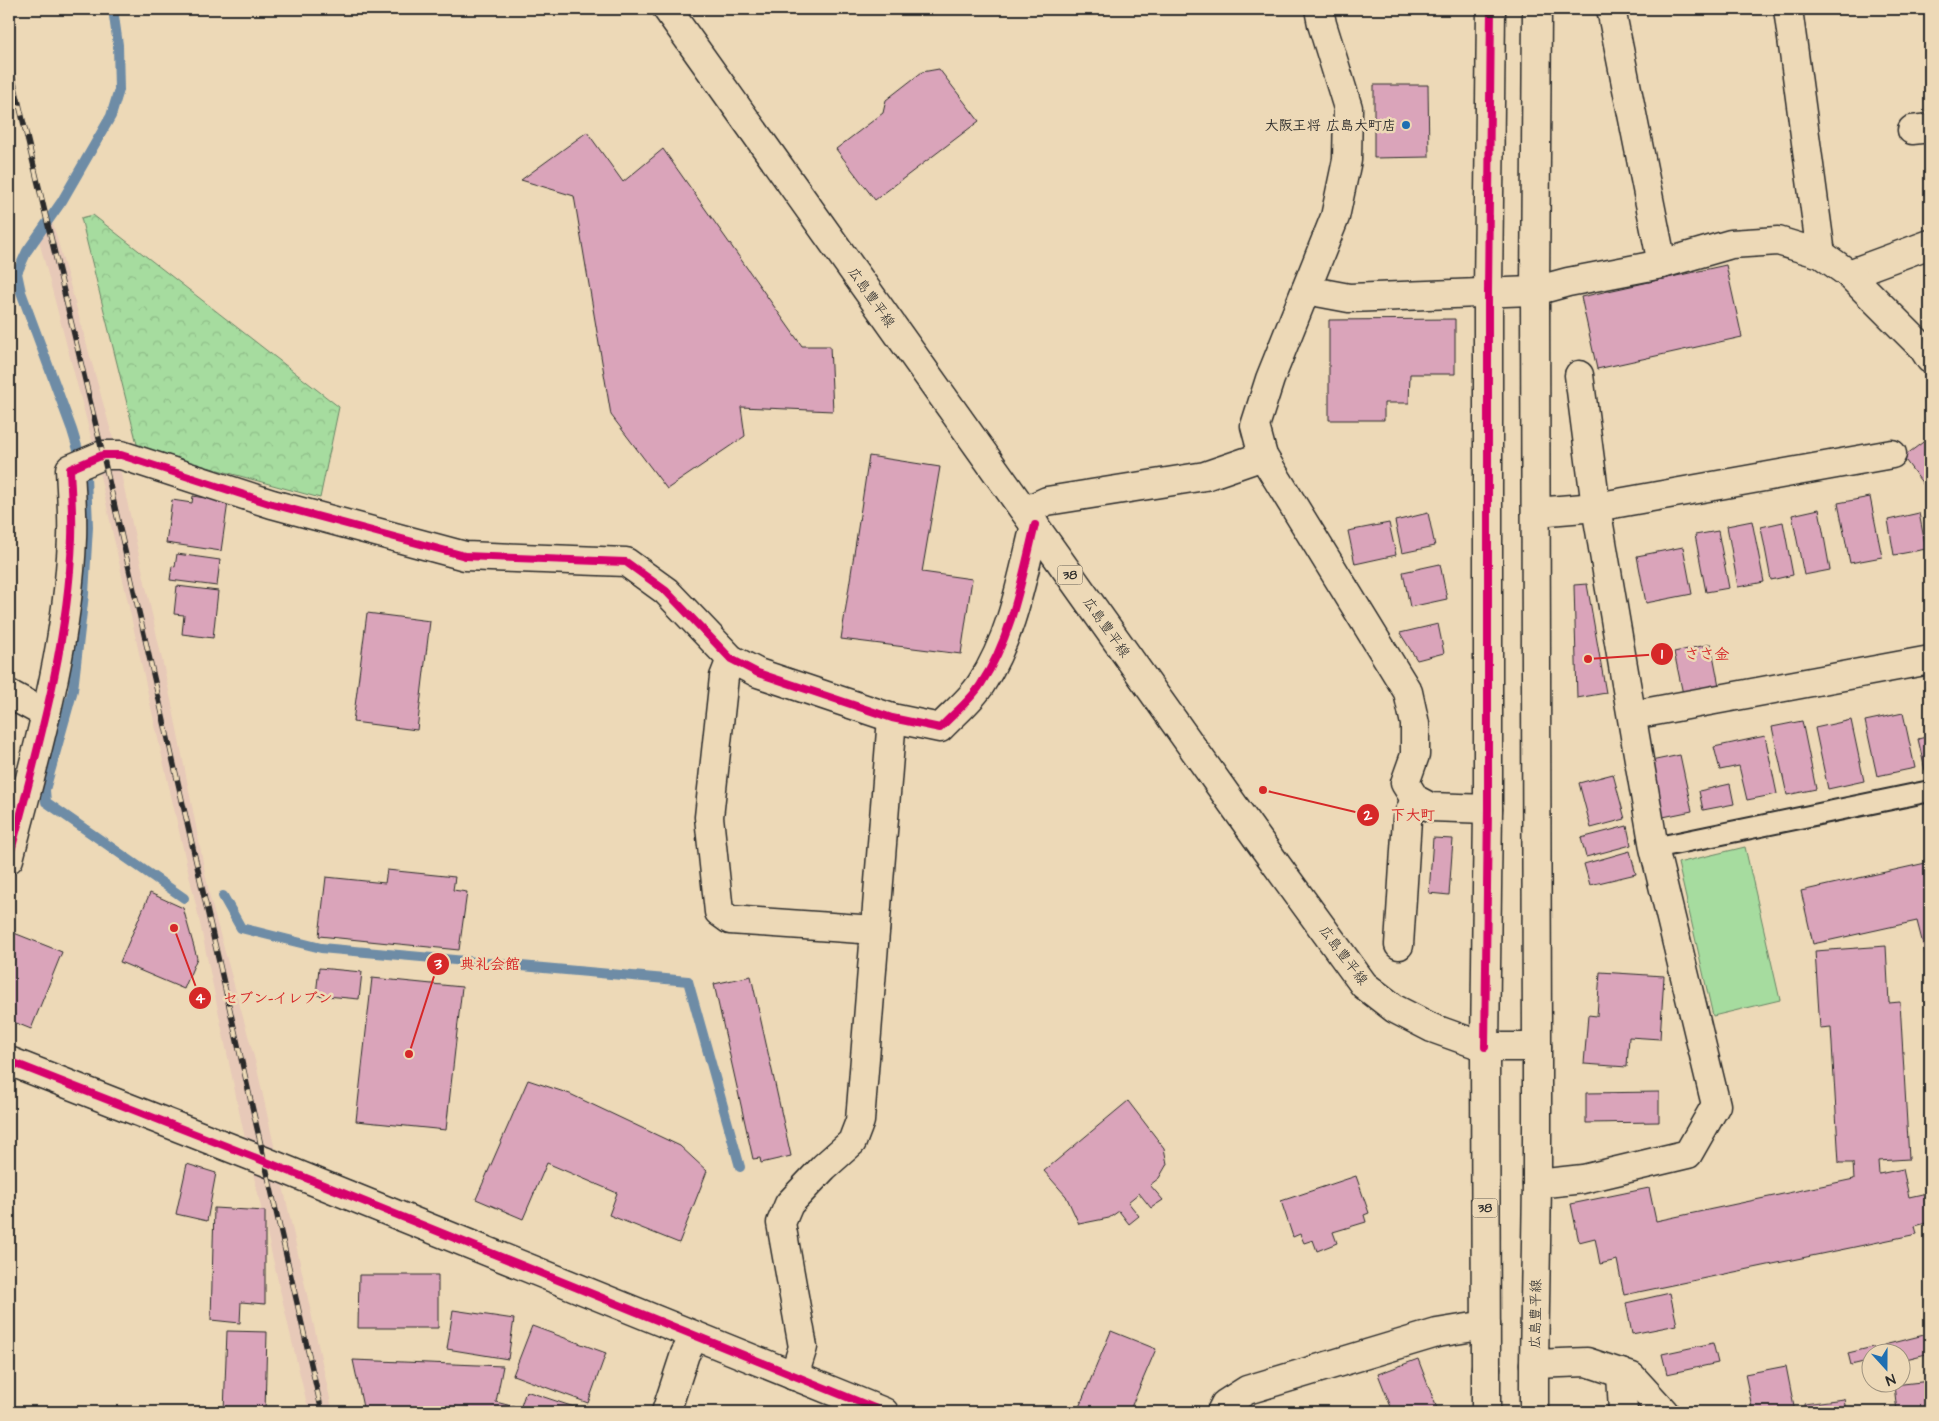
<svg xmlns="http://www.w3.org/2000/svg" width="1939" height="1421" viewBox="0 0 1939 1421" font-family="'Architects Daughter','Klee One',sans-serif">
	<defs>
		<pattern id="park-crowns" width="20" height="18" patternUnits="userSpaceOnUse" patternTransform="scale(1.25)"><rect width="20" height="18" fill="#a6dc9f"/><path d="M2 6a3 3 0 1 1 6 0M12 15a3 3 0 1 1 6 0" fill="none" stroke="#8fbd89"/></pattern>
	</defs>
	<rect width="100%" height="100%" fill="#edd9b7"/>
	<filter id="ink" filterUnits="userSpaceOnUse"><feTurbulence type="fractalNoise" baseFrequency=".02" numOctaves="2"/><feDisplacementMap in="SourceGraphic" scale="10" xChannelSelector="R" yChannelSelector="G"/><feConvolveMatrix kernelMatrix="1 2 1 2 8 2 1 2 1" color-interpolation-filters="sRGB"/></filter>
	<g filter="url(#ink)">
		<!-- built -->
		<path fill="#e7c9b8" d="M51,217L114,442L173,709L210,898L256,1064L333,1412H309L293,1346L242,1125L198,914L154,721L94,448L38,237Z"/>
		<!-- park -->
		<path fill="url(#park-crowns)" stroke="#688465" d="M93,215L339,407L320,498L138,448L81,218Z"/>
		<!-- garden -->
		<path fill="#a6dc9f" stroke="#688465" d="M1745,847L1780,1000L1713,1016L1678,863Z"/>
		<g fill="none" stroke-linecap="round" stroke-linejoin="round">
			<!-- stream -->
			<g stroke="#6e8ca6" stroke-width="10">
				<path d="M113,9L118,45L119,90L111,116L62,201L27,251L17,273L21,292L72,430L86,476L88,527L84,594L73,690L45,790L46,802L184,898"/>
				<path d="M223,896L241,928L321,948L688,981L740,1167"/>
			</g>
		</g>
		<!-- building -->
		<g fill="#daa4ba" stroke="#2b2b2b">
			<path d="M939,69L979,121L875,200L836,149L883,113L886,100L922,72Z"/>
			<path d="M1374,85H1428L1429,157L1374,158Z"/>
			<path d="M587,132L623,182L663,149L802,346H830L833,411L741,407L745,436L667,489L611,415L574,196L521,180Z"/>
			<path d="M1726,265L1742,337L1597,369L1581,297Z"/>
			<path d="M1455,319V374H1410L1409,403H1384V420H1329V320Z"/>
			<path d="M1930,437V485L1926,488L1903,457Z"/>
			<path d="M869,456L940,467L922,572L972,579L961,654L841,639Z"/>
			<path d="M193,496L228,502L221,551L166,543L172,500L192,503Z"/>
			<path d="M1870,497L1882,557L1850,563L1838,503Z"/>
			<path d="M1819,509L1830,570L1804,575L1792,515Z"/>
			<path d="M1428,513L1435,546L1402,553L1395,521Z"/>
			<path d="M1919,513L1926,549L1894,555L1888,520Z"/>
			<path d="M1752,521L1764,582L1738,587L1727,526Z"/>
			<path d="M1783,522L1793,575L1771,580L1761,527Z"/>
			<path d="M1389,523L1396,555L1355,564L1348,531Z"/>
			<path d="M1718,531L1729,588L1706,592L1695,535Z"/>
			<path d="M1683,547L1692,594L1646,603L1637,556Z"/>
			<path d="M177,554L220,560L217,586L170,580L172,566L175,567Z"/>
			<path d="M1440,564L1447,599L1410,607L1403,572Z"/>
			<path d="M1587,584L1606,693L1577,698L1574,585Z"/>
			<path d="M177,586L218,591L213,638L182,634L184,615L174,614Z"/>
			<path d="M367,613L430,621L417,730L353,722Z"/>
			<path d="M1438,624L1444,653L1417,660L1400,633Z"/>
			<path d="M1711,644L1719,686L1683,694L1674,652Z"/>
			<path d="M1903,713L1915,768L1877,776L1865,721Z"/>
			<path d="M1851,720L1864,781L1828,789L1815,728Z"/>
			<path d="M1802,721L1816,789L1787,795L1772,727Z"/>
			<path d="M1765,736L1777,794L1747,800L1739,766L1720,770L1714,747Z"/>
			<path d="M1930,736V769L1925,770L1918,739Z"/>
			<path d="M1680,755L1692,811L1663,817L1651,761Z"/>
			<path d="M1613,774L1625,819L1591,828L1579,783Z"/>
			<path d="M1730,784L1734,804L1703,810L1699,791Z"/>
			<path d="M1627,826L1631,845L1586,857L1581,838Z"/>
			<path d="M1433,838L1453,839L1449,895L1429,893Z"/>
			<path d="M1630,851L1636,874L1590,885L1584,864Z"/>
			<path d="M1930,862V955L1926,956L1917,921L1813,944L1801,891Z"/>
			<path d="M387,870L455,877L453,890L467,892L459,950L319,936L326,877L385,883Z"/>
			<path d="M150,893L183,908L197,958L184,989L120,962Z"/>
			<path d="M9,931L62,952L31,1029L9,1020Z"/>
			<path d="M1886,946L1889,1003L1900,1002L1909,1159L1878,1161L1879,1174L1903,1169L1909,1197L1927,1193L1930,1207V1222L1915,1226L1917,1234L1624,1295L1617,1260L1600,1264L1595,1238L1579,1242L1571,1204L1649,1188L1656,1221L1854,1179L1853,1163H1839L1831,1027L1820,1028L1815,951Z"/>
			<path d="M319,968L362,972L359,999L316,995Z"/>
			<path d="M1600,972L1664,976L1660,1039L1629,1037L1627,1067L1584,1064L1588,1015L1597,1016Z"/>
			<path d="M751,976L791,1156L761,1163L760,1158L753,1159L714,984Z"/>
			<path d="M372,978L462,987L446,1130L356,1121Z"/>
			<path d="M528,1080L570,1094L680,1146L707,1171L679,1243L609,1215L617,1193L547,1163L523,1219L476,1199Z"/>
			<path d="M1659,1092V1122L1586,1123V1093Z"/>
			<path d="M1128,1101L1164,1148L1167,1164L1159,1178L1150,1185L1163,1200L1151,1208L1139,1193L1128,1202L1139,1216L1129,1224L1119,1211L1109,1218L1079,1224L1066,1196L1044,1171Z"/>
			<path d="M187,1164L216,1173L207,1221L176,1214Z"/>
			<path d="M1356,1176L1369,1213L1364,1215L1366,1222L1333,1232L1337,1243L1317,1251L1313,1240L1304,1243L1300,1234L1293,1237L1281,1201Z"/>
			<path d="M214,1208L265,1211V1304L241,1302L240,1323L211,1320Z"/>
			<path d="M359,1275H438V1328H358Z"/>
			<path d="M1670,1293L1677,1325L1632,1334L1626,1303Z"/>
			<path d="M453,1310L514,1319L508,1359L447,1349Z"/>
			<path d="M532,1326L606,1353L588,1403L513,1375Z"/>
			<path d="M227,1331L267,1332L265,1412H224Z"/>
			<path d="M1111,1331L1156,1349L1129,1412H1077Z"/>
			<path d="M1928,1334L1930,1353L1902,1360V1354H1886L1884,1345Z"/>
			<path d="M1713,1343L1718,1363L1667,1374L1662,1354Z"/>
			<path d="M1873,1347L1875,1354H1872V1360L1851,1365L1848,1353Z"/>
			<path d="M1418,1359L1438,1411L1434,1412H1393L1378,1374Z"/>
			<path d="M353,1360L503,1366L496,1402L515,1407L514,1412H364Z"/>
			<path d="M1786,1366L1795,1412H1753L1745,1374Z"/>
			<path d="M1930,1381V1412H1897L1894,1385Z"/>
			<path d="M526,1391L574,1407L572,1412H519Z"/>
			<path d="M1844,1399L1846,1412H1804V1404Z"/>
		</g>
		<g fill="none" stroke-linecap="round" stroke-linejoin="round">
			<!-- lane casing -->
			<g stroke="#2b2b2b" stroke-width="24">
				<path id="lane" d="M1654,848L1930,791"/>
			</g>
			<!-- street casing -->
			<g stroke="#2b2b2b" stroke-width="31">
				<g id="street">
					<path d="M1319,9L1322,24L1348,108L1347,160L1335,217L1270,379L1255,426L1263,456L1408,692L1415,724V755L1405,783L1415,799L1430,807L1488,809"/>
					<path d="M1611,9L1662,264"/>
					<path d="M1788,9L1821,254"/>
					<path d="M1912,130L1930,128"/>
					<path d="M1849,274L1930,244"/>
					<path d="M1306,290L1349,298L1535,291L1568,282L1662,264L1731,244L1778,241L1821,254L1849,274L1923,348L1930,359"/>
					<path d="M1025,511L1047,501L1205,476L1263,456"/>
					<path d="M1536,512L1596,507L1892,454"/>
					<path d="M731,659L724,677L709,817L719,912L730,920L875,930"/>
					<path d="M9,694L46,714"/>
					<path d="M1633,715L1930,660"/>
					<path d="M9,859C36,754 68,648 72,538C73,515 71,492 70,469L103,455H121L272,504L465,556L626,562L666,591L731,659L758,673L892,718L940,728C953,714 971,700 981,684C1012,637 1022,578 1035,525"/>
					<path d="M1399,945L1407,819L1415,799"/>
					<path d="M1537,1184L1583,1179L1688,1154L1716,1105L1654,848L1596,507L1579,375"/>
					<path d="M1621,1373L1623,1412"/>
					<path d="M794,1376L803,1347L781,1223L789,1204L824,1167L852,1142L860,1121L892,718"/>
					<path d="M666,1412L685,1354L695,1336"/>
					<path d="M1221,1412L1225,1404L1247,1390L1437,1333L1486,1325"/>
				</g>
			</g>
			<!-- secondary casing -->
			<g stroke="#2b2b2b" stroke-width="31">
				<g id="secondary">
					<path d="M1537,9L1535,291L1537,1047"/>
					<path d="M1485,1047L1488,809V292L1491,9"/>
					<path d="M9,1061L264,1161L884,1412"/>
					<path d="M1486,1368V1412"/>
					<path d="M1534,1412V1364"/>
				</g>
			</g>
			<!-- primary casing -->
			<g stroke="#2b2b2b" stroke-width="31">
				<g id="primary">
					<path d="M667,9L1257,838L1364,985L1395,1009L1432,1028L1485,1047H1537V1184L1534,1364L1587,1362L1632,1377L1664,1412"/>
					<path d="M1485,1047L1486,1368"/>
				</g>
			</g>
			<!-- lane -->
			<use href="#lane" stroke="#edd9b7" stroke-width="20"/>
			<!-- street -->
			<use href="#street" stroke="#edd9b7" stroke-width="28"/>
			<!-- secondary -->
			<use href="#secondary" stroke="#edd9b7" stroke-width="28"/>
			<!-- primary -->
			<use href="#primary" stroke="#edd9b7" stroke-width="28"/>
			<!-- rail casing -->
			<g stroke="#2b2b2b" stroke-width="5.5">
				<path id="rail" d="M9,62L103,455L322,1412"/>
			</g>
			<!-- rail -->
			<use href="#rail" stroke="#edd9b7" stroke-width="4" stroke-dasharray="11" stroke-linecap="butt"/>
			<!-- cycleway casing -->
			<g stroke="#edd9b7" stroke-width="11">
				<g id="cycleway">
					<path d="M9,859C36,754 68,648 72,538C73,515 71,492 70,469L103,455H121L272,504L465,556L626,562L666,591L731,659L758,673L892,718L940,728C953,714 971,700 981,684C1012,637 1022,578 1035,525"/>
					<path d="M1485,1047L1488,809V292L1491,9"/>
					<path d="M9,1061L264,1161L884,1412"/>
				</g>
			</g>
			<!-- cycleway -->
			<use href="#cycleway" stroke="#d6006c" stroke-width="8"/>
		</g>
	</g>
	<!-- markers -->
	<circle fill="#1f6fb2" stroke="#edd9b7" stroke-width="2" cx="1406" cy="125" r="5"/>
	<g text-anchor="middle" stroke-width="5" stroke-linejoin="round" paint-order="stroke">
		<!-- shield labels -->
		<g fill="#edd9b7" stroke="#655f55" stroke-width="1">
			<rect x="1057.5" y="565.5" width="25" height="19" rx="4"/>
			<rect x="1472.5" y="1198.5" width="25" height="19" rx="4"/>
		</g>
		<g font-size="12" font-weight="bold" fill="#2b2b2b">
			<text x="1070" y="579">38</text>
			<text x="1485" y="1212">38</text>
		</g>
		<!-- poi labels -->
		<g font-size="14" font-weight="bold" fill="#2b2b2b" stroke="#edd9b7" text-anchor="end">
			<text x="1396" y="130">大阪王将 広島大町店</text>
		</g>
		<!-- street labels -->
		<g font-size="14" fill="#2b2b2b" stroke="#edd9b7">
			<text transform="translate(872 297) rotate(55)" y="5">広島豊平線</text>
			<text transform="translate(1107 627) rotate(55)" y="5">広島豊平線</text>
			<text transform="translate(1344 955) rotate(53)" y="5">広島豊平線</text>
			<text transform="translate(1535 1314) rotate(-89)" y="5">広島豊平線</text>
		</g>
	</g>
	<!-- callouts -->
	<path fill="none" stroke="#d62828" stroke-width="2" d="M1588 659L1662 654M1263 790L1368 815M409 1054L438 964M174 928L200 998"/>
	<g fill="#d62828" stroke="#edd9b7" stroke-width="2">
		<circle cx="1588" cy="659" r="5"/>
		<circle cx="1263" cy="790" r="5"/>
		<circle cx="409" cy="1054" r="5"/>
		<circle cx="174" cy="928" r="5"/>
		<circle cx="1662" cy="654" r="12"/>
		<circle cx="1368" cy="815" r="12"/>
		<circle cx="438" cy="964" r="12"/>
		<circle cx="200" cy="998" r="12"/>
	</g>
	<g font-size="15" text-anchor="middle" font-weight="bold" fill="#fff">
		<text x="1662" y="659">1</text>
		<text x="1368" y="820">2</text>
		<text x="438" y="969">3</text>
		<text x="200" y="1003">4</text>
	</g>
	<g font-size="15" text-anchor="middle" font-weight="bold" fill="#d62828" stroke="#edd9b7" stroke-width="5" stroke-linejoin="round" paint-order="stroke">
		<text x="1707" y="659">ささ金</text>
		<text x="1413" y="820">下大町</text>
		<text x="490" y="969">典礼会館</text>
		<text x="278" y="1003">セブン-イレブン</text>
	</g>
	<!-- margin -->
	<rect width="1939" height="1421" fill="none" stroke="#edd9b7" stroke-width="30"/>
	<rect x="15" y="15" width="1909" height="1391" fill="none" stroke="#2b2b2b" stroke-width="2" filter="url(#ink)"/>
	<!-- north arrow -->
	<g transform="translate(1886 1368) rotate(159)"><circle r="24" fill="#edd9b7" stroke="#9f937f"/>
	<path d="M0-4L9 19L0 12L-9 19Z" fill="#1f6fb2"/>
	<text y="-8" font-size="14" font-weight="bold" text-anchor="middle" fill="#2b2b2b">N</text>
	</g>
</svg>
